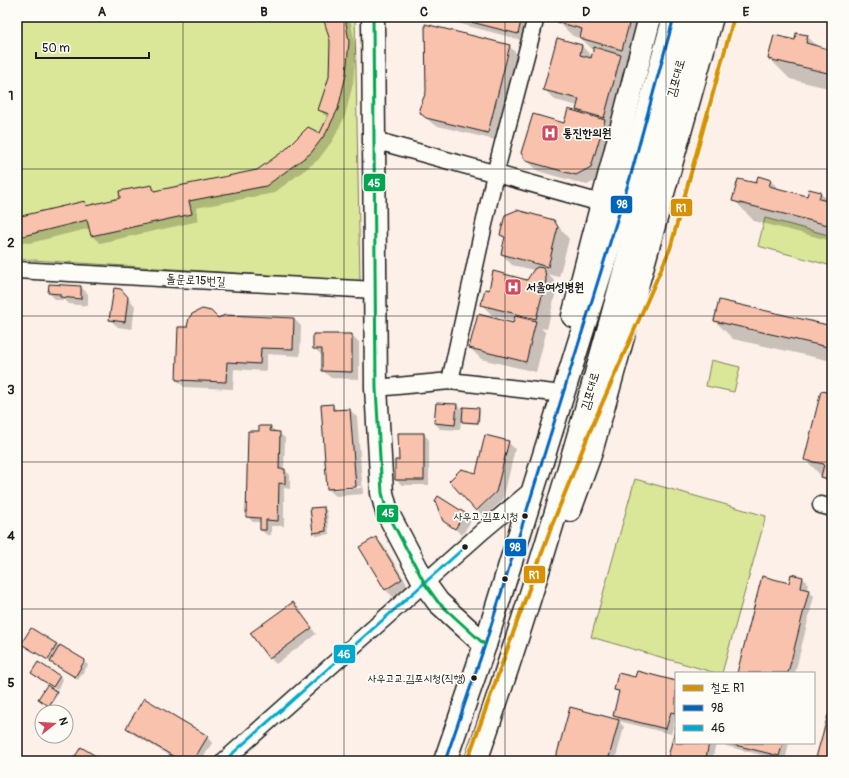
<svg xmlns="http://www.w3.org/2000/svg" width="849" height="778" viewBox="0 0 849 778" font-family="Pangolin,'Poor Story',sans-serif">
	<rect width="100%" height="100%" fill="#fcf0e8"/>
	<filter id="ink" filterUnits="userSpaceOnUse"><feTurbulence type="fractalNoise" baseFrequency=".025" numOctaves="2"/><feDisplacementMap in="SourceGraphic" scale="8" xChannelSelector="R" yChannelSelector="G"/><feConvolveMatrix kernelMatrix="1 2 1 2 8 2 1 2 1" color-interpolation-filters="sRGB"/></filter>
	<g filter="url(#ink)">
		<!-- green -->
		<g fill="#dae698" stroke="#7b815a">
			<path d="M17,17H355L360,281L17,259Z"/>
			<path d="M765,218L832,236V266L758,246Z"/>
			<path d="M711,360L740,367L734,392L706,386Z"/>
			<path d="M635,479L766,516L722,673H716L591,637Z"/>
		</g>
		<!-- shadow -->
		<g fill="#0003" fill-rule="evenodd">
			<path d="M324,17H349L351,23L356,49L353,83L345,116L333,140L318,160L274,193L196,208L199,221L100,243L92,236L91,228L30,243L17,242V218L85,203L88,206L121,198L151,186L157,191L258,170L320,135L328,118L319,110L330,77L331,41Z"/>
			<path d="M434,17H531L525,41Z"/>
			<path d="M559,17H650L637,64L627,62L632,66L615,128L610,126L615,132L601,178L587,185L538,171L527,160L564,124L582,114L577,110L578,106L555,100L544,89L582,46L592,57L594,51L582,39L573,36L558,22Z"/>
			<path d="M807,36L818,47L832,51V89L790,79L769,58L795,41Z"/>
			<path d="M509,46L517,54L495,140L434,125L422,114Z"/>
			<path d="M771,181L780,190L808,197L820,193L832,203V241L754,221L734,200L757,185Z"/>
			<path d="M554,221L569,239L559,277L548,274L555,282L556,291L547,329L541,328L546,333L536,372L481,359L470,348L514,324L515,321L493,316L482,305L489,291L527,281L534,270L512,265L502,254L506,239L501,235Z"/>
			<path d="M81,287L88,294V306L69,304L65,300H56L49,293Z"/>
			<path d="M121,290L135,306L132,329L118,327L110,320Z"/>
			<path d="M225,316L294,319L301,326L300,356L267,354V371L234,369L233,389L184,387L177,380L188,328Z"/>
			<path d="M715,321L832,327V361L733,339Z"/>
			<path d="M352,335L359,342V379L331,378L323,371V356L314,348Z"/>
			<path d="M832,394V487L805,459Z"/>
			<path d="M437,404L457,405L464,412L478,409L480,411L479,424L464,423L461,420L460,430L440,429L435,423Z"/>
			<path d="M332,405L338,411L350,410L357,417L363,494L336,496L328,489ZM361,486V488L334,490V488Z"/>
			<path d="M270,427L285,438L284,469L290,475V489L284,488V526H271V535H267L261,530V522H253L248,517L260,432Z"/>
			<path d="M424,434L429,440V485H402L396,480L400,461Z"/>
			<path d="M508,442L515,449L503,500L484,517L477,510V474Z"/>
			<path d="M324,508L327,511L329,534L317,536L314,532Z"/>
			<path d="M464,514L471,521L462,535L444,520Z"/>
			<path d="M376,538L383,545L409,587L393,597L386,590Z"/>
			<path d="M791,575L803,578L808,584L807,590L814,596L795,673H739L790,584Z"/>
			<path d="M293,603L316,634L276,664L270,658Z"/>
			<path d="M23,644H57L88,665L78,680Z"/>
			<path d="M32,673L59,676L63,680L57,690Z"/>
			<path d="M636,678L676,682V717L671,734L619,721L614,715L620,694L615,689Z"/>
			<path d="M48,687L58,694L50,706L41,700Z"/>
			<path d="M571,708L619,721L624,727L615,761H556Z"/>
			<path d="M128,728L207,737L212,743L201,761H179L133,734Z"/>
			<path d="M676,730V743H716L712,761H668Z"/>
			<path d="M723,743H789L785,761L726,746Z"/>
		</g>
		<!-- building -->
		<g fill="#f9c2ad" stroke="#1c1c1c">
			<path d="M323,17H345L349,42L346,75L338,109L326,133L311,153L266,186L189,201L192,214L91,236L87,220L23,236H17V217L85,201L86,206L120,198L119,191L152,185L154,191L257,170L285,150L308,127L320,133L329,114L318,110L329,77L330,41Z"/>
			<path d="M452,17H522L518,34Z"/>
			<path d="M558,17H631L622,50L580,38L582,29L557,22Z"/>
			<path d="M425,24L510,45L488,133L426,118L421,114L419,109L426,92Z"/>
			<path d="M796,33L808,35L806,43L832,50V74L768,59L774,35L795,40Z"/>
			<path d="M557,38L582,45L580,55L591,58L594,47L621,55L604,118L576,110L579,99L543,90Z"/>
			<path d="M568,109L605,120L591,167L576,175L526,161L521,153L533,114L564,123Z"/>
			<path d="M758,176L771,180L769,186L807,196L809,189L821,192L819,199L832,202V226L732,201L738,179L756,183Z"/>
			<path d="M517,210L554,220L558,227L548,267L501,254L505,237L500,235L505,215Z"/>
			<path d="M538,267L543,268L545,271L546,280L536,319L481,305L485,289L489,290L493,271L527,280L534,269Z"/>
			<path d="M49,284L81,286V299L60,297V294L48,293Z"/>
			<path d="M114,288L121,289L128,297L125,322L109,320Z"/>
			<path d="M719,300L832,326V348L714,321Z"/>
			<path d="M202,309L211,311L218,318L225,315L294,318L293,349L261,348L260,364L227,362L226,382L176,380L178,327H187L189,318L192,314Z"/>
			<path d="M478,314L513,323L515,316L536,321L526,362L469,348Z"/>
			<path d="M313,334H352V372L322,371V349H313Z"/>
			<path d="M821,391L832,393V440L829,454L832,455V480L821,477L824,464L804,460Z"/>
			<path d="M436,403L457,404L455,425L434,423Z"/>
			<path d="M333,404V410L350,409L356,487L327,489L321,405Z"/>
			<path d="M463,407L479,408L478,423L462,422Z"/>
			<path d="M259,426H271L270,431L280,432L279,469H285V484L279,483L278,521L266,520V530H260V518L246,517L248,431H259Z"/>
			<path d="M398,433H424V480H395V460H399Z"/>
			<path d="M485,435L509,441L496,492L476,511L449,481L461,469L476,473Z"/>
			<path d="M438,496L465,513L455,529L443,521L435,501Z"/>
			<path d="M324,507L326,531L313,533L310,508Z"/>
			<path d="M376,537L402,579L385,590L359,547Z"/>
			<path d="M791,574L803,577L801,588L809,590L788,673H737L762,576L789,583Z"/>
			<path d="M293,602L312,628L269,659L250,633Z"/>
			<path d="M31,628L57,644L48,660L21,644Z"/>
			<path d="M60,645L85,660L75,677L50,662Z"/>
			<path d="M38,662L60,676L53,687L31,673Z"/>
			<path d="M637,671L676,681V713L671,712L666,729L613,716L619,691L614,690L618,673L635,677Z"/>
			<path d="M47,685L57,692L49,706L38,699Z"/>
			<path d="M144,698L208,736L193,761H181L126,728Z"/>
			<path d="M570,707L619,720L608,761H555Z"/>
			<path d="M828,715L832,716V761H815Z"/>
			<path d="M676,726V743H709L706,758L712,761H667Z"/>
			<path d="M727,743H783L779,756Z"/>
			<path d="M81,747L104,761H72Z"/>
		</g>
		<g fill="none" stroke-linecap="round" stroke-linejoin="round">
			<!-- street casing -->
			<g stroke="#1c1c1c" stroke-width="19">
				<g id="street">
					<path d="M374,140L601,203"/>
					<path d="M17,270L375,290"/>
					<path d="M450,381L495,174L536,17"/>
					<path d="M376,388L450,381L554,393"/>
					<path d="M821,505L832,508"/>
					<path d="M224,761L484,530L534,488"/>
				</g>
			</g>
			<!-- secondary casing -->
			<g stroke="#1c1c1c" stroke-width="25">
				<g id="secondary">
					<path d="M373,17L376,388L382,493L387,512L425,584L438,602L485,645"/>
					<path d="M573,316L650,17"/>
					<path d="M570,510L591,452L712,17"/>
					<path d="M445,761L485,645L630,178L674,17"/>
					<path d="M476,761C561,517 626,266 693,17"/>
				</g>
			</g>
			<!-- street -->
			<use href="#street" stroke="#fdfcf7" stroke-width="16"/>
			<!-- secondary -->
			<use href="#secondary" stroke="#fdfcf7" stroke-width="22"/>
			<!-- bus-1 casing -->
			<g stroke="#fdfcf7" stroke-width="6">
				<path id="bus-1" d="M445,761L485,645L630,178L674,17"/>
			</g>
			<!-- bus-2 casing -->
			<g stroke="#fdfcf7" stroke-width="6">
				<path id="bus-2" d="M224,761L465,547"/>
			</g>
			<!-- bus-3 casing -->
			<g stroke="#fdfcf7" stroke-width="6">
				<path id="bus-3" d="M373,17L376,388L382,493L387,512L425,584L438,602L485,645"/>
			</g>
			<!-- bus-1 -->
			<use href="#bus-1" stroke="#0065bd" stroke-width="3"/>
			<!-- bus-2 -->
			<use href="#bus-2" stroke="#00a9ce" stroke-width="3"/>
			<!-- bus-3 -->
			<use href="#bus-3" stroke="#00a651" stroke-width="3"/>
			<!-- rail-1 casing -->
			<g stroke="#fdfcf7" stroke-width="7">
				<path id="rail-1" d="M467,761L552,525L590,431L670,249L734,17"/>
			</g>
			<!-- rail-1 -->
			<use href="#rail-1" stroke="#d69104" stroke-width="4"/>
		</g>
	</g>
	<!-- grid -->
	<path fill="none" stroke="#1c1c1c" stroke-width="1" stroke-opacity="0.55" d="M183,17V761M344,17V761M505,17V761M666,17V761M17,169H832M17,316H832M17,462H832M17,609H832"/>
	<!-- icons -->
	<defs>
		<g id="hospital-square" transform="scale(0.9)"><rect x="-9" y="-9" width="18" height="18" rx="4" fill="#d1495b" stroke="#fdfcf7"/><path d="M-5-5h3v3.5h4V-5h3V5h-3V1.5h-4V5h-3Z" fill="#fff"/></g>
	</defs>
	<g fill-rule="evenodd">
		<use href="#hospital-square" x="550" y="133"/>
		<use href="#hospital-square" x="513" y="287"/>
	</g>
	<!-- markers -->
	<g fill="#1c1c1c" stroke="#fdfcf7" stroke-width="1.5">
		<circle cx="525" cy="516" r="3.5"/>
		<circle cx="465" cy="547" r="3.5"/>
		<circle cx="505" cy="579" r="3.5"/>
		<circle cx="474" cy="678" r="3.5"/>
	</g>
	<g text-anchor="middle" stroke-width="3.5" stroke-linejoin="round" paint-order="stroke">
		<!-- bus labels -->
		<g font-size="11" fill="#1c1c1c" stroke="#fdfcf7" text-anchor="end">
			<text x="518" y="520">사우고.김포시청</text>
			<text x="466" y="682">사우고교.김포시청(직행)</text>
		</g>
		<!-- street labels -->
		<g font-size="12" fill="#1c1c1c" stroke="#fdfcf7">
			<text transform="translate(676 78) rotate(-75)" y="4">김포대로</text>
			<text transform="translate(196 280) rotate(3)" y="4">돌문로15번길</text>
			<text transform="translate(590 391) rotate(-74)" y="4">김포대로</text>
		</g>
		<!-- poi labels -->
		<g font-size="12" font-weight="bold" fill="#1c1c1c" stroke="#fdfcf7" text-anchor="start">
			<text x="563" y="137">통진한의원</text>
			<text x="526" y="291">서울여성병원</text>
		</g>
	</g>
	<g stroke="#fdfcf7" stroke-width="1.5">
		<rect x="363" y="173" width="23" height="19" rx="4" fill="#00a651"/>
		<rect x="610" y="195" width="23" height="19" rx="4" fill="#0065bd"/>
		<rect x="670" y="198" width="23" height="19" rx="4" fill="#d69104"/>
		<rect x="376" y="504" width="23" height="19" rx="4" fill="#00a651"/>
		<rect x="504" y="538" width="23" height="19" rx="4" fill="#0065bd"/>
		<rect x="523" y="565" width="23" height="19" rx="4" fill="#d69104"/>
		<rect x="333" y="644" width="23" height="20" rx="4" fill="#00a9ce"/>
	</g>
	<g font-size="11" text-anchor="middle" font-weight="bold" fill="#fff">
		<text x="374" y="187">45</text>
		<text x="622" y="208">98</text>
		<text x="681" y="212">R1</text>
		<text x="388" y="517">45</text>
		<text x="515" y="551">98</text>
		<text x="534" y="579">R1</text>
		<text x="344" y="658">46</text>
	</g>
	<!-- margin -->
	<rect width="849" height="778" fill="none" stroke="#fdfcf7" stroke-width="44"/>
	<!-- legend -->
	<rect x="675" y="672" width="140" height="72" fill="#fdfcf7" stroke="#a3a29f"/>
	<rect x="683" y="685" width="20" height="6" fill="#d69104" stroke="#a3a29f"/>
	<text x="711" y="692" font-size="12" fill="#1c1c1c">철도 R1</text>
	<rect x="683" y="705" width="20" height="6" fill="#0065bd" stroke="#a3a29f"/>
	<text x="711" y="712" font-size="12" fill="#1c1c1c">98</text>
	<rect x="683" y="725" width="20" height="6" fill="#00a9ce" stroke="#a3a29f"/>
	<text x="711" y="732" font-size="12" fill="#1c1c1c">46</text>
	<!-- north arrow -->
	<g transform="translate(54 724) rotate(73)"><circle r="19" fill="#fdfcf7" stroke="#a3a29f"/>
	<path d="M0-3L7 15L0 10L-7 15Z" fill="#d1495b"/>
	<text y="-6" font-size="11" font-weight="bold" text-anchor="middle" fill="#1c1c1c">N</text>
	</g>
	<!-- scale -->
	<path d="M36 52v6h113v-6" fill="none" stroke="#1c1c1c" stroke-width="2"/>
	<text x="42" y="52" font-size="12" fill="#1c1c1c" stroke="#fdfcf7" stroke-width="3" paint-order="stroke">50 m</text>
	<rect x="22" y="22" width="805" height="734" fill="none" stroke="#1c1c1c" stroke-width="1.5"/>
	<g font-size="13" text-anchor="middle" font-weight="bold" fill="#1c1c1c">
		<text x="102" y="16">A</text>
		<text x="264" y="16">B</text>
		<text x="424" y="16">C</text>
		<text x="586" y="16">D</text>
		<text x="746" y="16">E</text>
		<text x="11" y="100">1</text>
		<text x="11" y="247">2</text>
		<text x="11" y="394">3</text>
		<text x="11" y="540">4</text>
		<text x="11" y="687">5</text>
	</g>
</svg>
